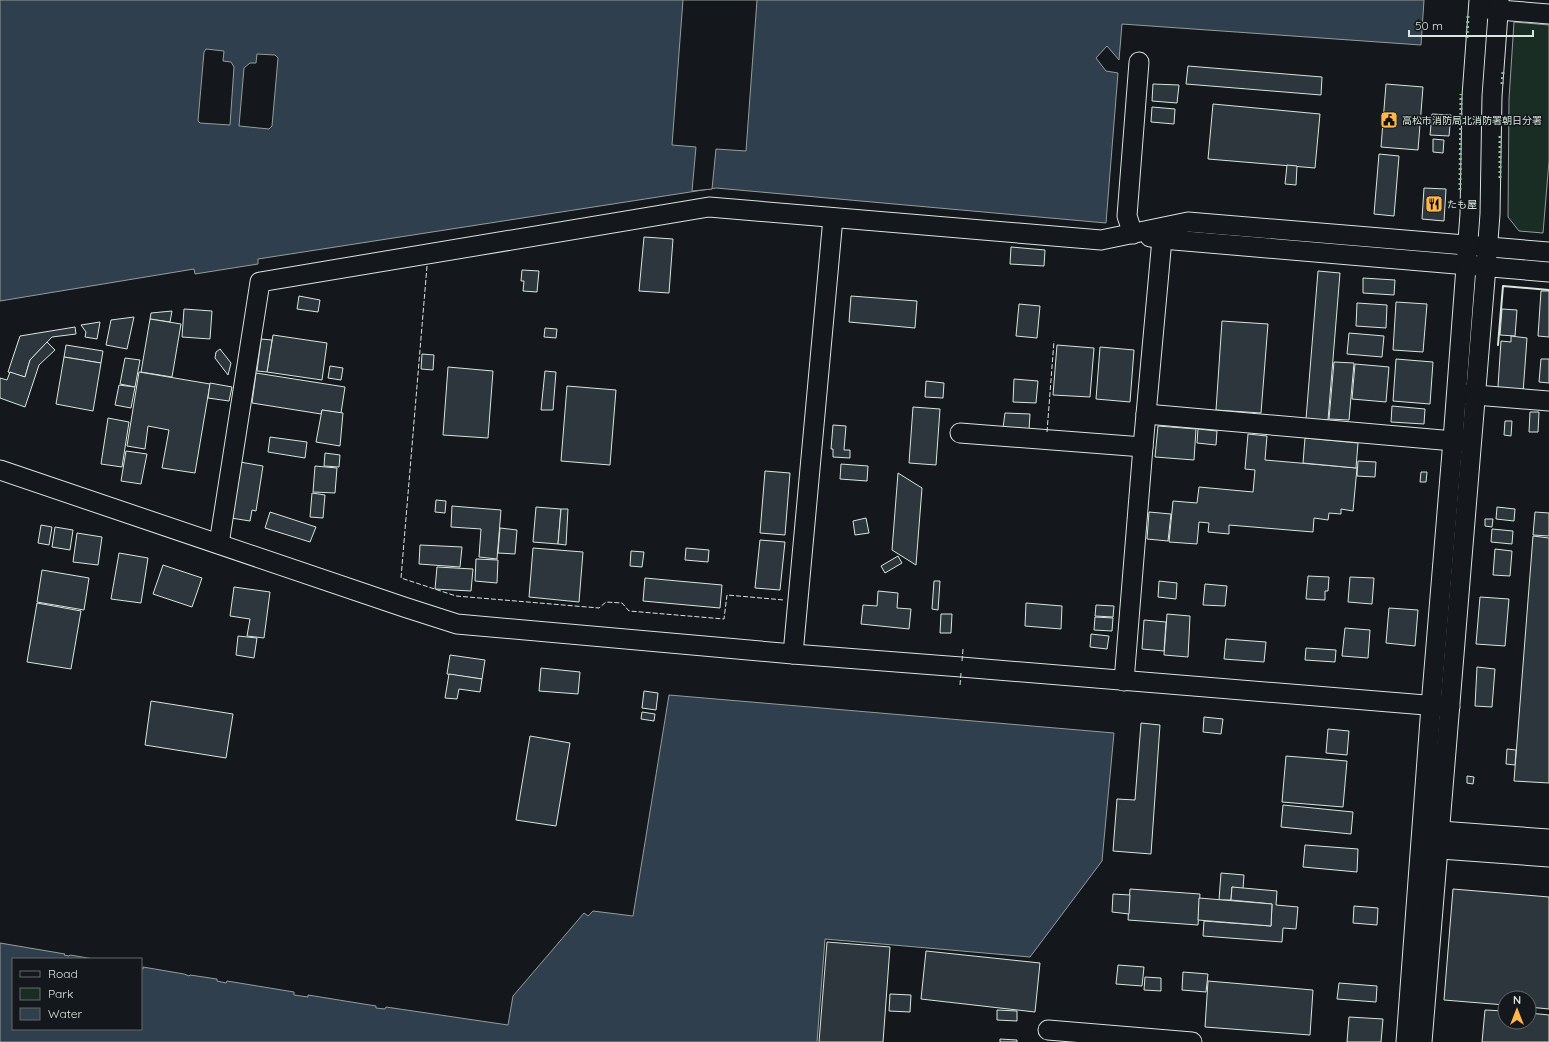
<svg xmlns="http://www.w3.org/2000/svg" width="1549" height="1042" viewBox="0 0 1549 1042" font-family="Quicksand,'Noto Sans JP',sans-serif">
	<rect width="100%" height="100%" fill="#14181c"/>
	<!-- green -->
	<path fill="#1a2d24" stroke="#939e99" d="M1514,22L1549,25V161L1543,233L1519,231L1508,217L1509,99Z"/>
	<!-- water -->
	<g fill="#2f3f4d" stroke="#939e99">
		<path d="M0,0H1424L1421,45L1122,24L1119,60L1107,46L1096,58L1106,71L1118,73L1106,223L716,188L258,259V264L195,274L194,269L0,301Z"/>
		<path d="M669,695L1114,733L1102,861L1030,957L825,939L817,1042H0V943L65,954L64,955L69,956L70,955L94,959H13V1029H141V968L143,969V967L184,974L189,976L190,975L217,979V981L226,983L227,981L294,992V995L308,997V995L376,1006V1008L385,1009L386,1007L508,1025L513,996L584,913L588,916L593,911L633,916Z"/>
	</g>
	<!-- pier -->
	<g fill="#14181c" stroke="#939e99">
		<path d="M683,0H757L746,151L716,149L712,189L692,191L696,147L672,145Z"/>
		<path d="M206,49L224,51L223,61L231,62L234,67L230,125L200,123L198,121L204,52Z"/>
		<path d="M257,54L275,55L278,58L272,126L269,129L239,126L244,68L250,63H256Z"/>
	</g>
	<!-- building -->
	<g fill="#2c363c" stroke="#d8e6dc">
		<path d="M1188,66L1322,77L1321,95L1186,84Z"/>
		<path d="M1153,84L1179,85L1177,103L1152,101Z"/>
		<path d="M1386,84L1423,87L1418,150L1381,147Z"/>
		<path d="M1213,104L1320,114L1315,168L1208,159Z"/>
		<path d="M1152,107L1175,109L1174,124L1151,122Z"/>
		<path d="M1432,114L1451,115L1449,136L1430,135Z"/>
		<path d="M1433,139L1444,140L1443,153L1433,152Z"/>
		<path d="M1379,154L1399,156L1394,216L1374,214Z"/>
		<path d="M1287,165L1297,166L1296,185L1285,184Z"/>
		<path d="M1424,188L1446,189L1444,221L1422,219Z"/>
		<path d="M644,237L673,239L669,293L639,291Z"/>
		<path d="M1011,247L1045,250L1044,266L1010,264Z"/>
		<path d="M522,270L539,271L537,292L523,291L524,281H521Z"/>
		<path d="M1318,271L1340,273L1328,420L1306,419Z"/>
		<path d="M1363,278L1395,280L1394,295L1363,293Z"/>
		<path d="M1541,291H1549V337L1538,336Z"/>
		<path d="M299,296L320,300L318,312L297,309Z"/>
		<path d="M851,296L917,301L915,328L849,322Z"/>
		<path d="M1396,302L1427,304L1423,352L1393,350Z"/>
		<path d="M1357,303L1387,305L1386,328L1356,326Z"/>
		<path d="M1019,304L1040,306L1037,338L1016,336Z"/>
		<path d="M184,309L212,311L210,339L182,337Z"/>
		<path d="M1502,309L1517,310L1515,336L1500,335Z"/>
		<path d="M172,311L170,322L150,319L151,313Z"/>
		<path d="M134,317L127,349L106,345L111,320Z"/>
		<path d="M150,319L181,324L172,377L141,372Z"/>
		<path d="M1222,321L1268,324L1261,413L1216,410Z"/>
		<path d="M100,322L97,339L85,337L86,332L81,325Z"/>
		<path d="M75,327L76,334L52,337L30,360L25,377L8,372L20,336Z"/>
		<path d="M545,328L557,329L556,338L544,337Z"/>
		<path d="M1349,333L1384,336L1382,357L1347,354Z"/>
		<path d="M273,335L327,343L322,380L267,372Z"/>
		<path d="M1511,336L1527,338L1523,393L1502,392L1498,386L1501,341L1511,342Z"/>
		<path d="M261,339L272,340L267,372L257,371Z"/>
		<path d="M47,342L55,350L39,365L25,407L0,398V378L7,380L10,372L25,377L30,360Z"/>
		<path d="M66,345L103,351L101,363L64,357Z"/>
		<path d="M1057,345L1094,348L1090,397L1053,395Z"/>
		<path d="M1100,347L1134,350L1130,402L1096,399Z"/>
		<path d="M220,349L231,363L228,375L215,358L216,352Z"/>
		<path d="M422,354L434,355L433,370L421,369Z"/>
		<path d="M64,357L101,363L93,411L56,404Z"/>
		<path d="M125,358L140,360L135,387L120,384Z"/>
		<path d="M1396,359L1433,362L1430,404L1393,401Z"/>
		<path d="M1541,359H1549V383L1539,382Z"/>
		<path d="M1334,362L1354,363L1349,420L1329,419Z"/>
		<path d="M1355,364L1389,367L1386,402L1352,399Z"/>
		<path d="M330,366L343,368L341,380L328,378Z"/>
		<path d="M448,367L493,371L488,438L443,435Z"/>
		<path d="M545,371L556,372L553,410H541Z"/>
		<path d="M139,372L210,384L195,473L162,468L169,430L148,426L145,449L127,446Z"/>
		<path d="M256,373L345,387L341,413L322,410L321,414L252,403Z"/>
		<path d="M1014,379L1038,381L1036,403L1013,402Z"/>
		<path d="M926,381L944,383L943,398L925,397Z"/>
		<path d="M210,383L232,387L229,401L208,398Z"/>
		<path d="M119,385L135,387L131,408L115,405Z"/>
		<path d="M567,386L616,390L610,465L561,461Z"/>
		<path d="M1392,406L1425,409L1424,424L1391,422Z"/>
		<path d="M913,407L940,409L936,465L909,463Z"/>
		<path d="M322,410L343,413L340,446L316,442Z"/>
		<path d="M1530,412H1539L1538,432H1529Z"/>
		<path d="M1005,413L1030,414L1029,430L1003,428Z"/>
		<path d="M108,418L129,422L122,467L101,464Z"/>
		<path d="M1505,421H1512L1511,436L1504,435Z"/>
		<path d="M833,425L846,426L844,450H850V458L833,457V449H831Z"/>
		<path d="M1158,426L1196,429L1194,460L1155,457Z"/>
		<path d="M1198,429L1217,431L1216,445L1197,443Z"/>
		<path d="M1248,434L1267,436L1265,460L1357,468L1353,511L1341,509V514L1329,513L1328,520L1314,518L1313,532L1229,525V534L1208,532L1209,523L1199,522L1197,544L1169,542L1173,501L1197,503L1199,487L1253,492L1255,470L1245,469Z"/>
		<path d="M270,437L307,442L305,458L268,452Z"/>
		<path d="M1305,438L1358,443L1356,468L1303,463Z"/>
		<path d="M126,451L147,454L141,484L121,481Z"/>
		<path d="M325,453L340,455L339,467L324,466Z"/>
		<path d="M1358,461L1376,462L1375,477L1357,476Z"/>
		<path d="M240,462L263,466L256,511L252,510L250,521L231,518Z"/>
		<path d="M841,464L868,466L867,481L840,479Z"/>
		<path d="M315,466L337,468L335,493L313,492Z"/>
		<path d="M765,471L790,473L785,535L760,533Z"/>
		<path d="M1421,472H1427L1426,482H1420Z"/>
		<path d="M898,473L922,488L916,565L892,550Z"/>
		<path d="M312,493L325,495L323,518L310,517Z"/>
		<path d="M436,500L446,501L445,513L435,512Z"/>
		<path d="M452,506L501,510L497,559L479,557L481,529L451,527Z"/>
		<path d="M536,507L561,509L558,544L533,542Z"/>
		<path d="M1497,507L1515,509L1514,521L1496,519Z"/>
		<path d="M561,509H568L566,545L558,544Z"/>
		<path d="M270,512L316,527L310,542L265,528Z"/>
		<path d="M1149,512L1171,514L1168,541L1147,539Z"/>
		<path d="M1535,512L1549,513V536L1533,535Z"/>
		<path d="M866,518L869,533L855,535L853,521Z"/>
		<path d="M1485,519H1493L1492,527L1485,526Z"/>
		<path d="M41,525L52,527L49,545L38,543Z"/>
		<path d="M55,527L73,530L70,550L52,547Z"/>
		<path d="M500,528L517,530L515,554L498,553Z"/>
		<path d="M1492,529L1513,531L1512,544L1491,542Z"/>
		<path d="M77,533L102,537L98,565L73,562Z"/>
		<path d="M1533,536L1549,538V783L1514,781Z"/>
		<path d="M760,540L785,542L780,590L755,588Z"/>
		<path d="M420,545L462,547L460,567L419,564Z"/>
		<path d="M533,548L583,552L579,602L529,597Z"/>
		<path d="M686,548L709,550L708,562L685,560Z"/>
		<path d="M1495,549L1512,551L1510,576L1493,575Z"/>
		<path d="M631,551L644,552L642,567L630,566Z"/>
		<path d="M119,553L148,558L141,603L111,599Z"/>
		<path d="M898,556L902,563L885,573L881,566Z"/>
		<path d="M476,559L498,560L497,583L475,581Z"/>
		<path d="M163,565L202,578L192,607L153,594Z"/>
		<path d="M437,567L473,569L471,591L435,589Z"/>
		<path d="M42,570L89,578L84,610L37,602Z"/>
		<path d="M1308,576L1329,577L1328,591H1325V600L1306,599Z"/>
		<path d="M1350,577L1374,578L1372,604L1348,602Z"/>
		<path d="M645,578L722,585L720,608L643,601Z"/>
		<path d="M934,581H940L938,610L932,609Z"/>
		<path d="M1159,581L1177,583L1176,599L1158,597Z"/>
		<path d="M1205,584L1227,586L1225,606L1203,605Z"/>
		<path d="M234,587L270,592L264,638L247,636L250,619L230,616Z"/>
		<path d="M878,591L898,593L897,608L911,609L909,629L861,624L863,605L877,606Z"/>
		<path d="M1480,597L1509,599L1505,646L1476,644Z"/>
		<path d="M37,603L81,611L71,669L27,662Z"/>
		<path d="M1026,603L1062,606L1061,629L1025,626Z"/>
		<path d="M1096,605L1114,606L1113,617L1095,616Z"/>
		<path d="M1389,608L1418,610L1415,646L1386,643Z"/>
		<path d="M941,614H952L951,633H940Z"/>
		<path d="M1167,614L1190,616L1188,657L1164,655Z"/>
		<path d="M1095,617L1113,618L1112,631L1094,630Z"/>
		<path d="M1144,620L1166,622L1164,651L1142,649Z"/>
		<path d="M1345,628L1370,630L1368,658L1342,656Z"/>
		<path d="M1091,634L1109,636L1107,649L1090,647Z"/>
		<path d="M238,636L257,638L254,658L236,655Z"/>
		<path d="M1226,639L1266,642L1264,662L1224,659Z"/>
		<path d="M1306,648L1336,650L1335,662L1305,660Z"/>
		<path d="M450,655L485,660L482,679L447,674Z"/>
		<path d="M1477,667L1495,669L1492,707L1475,706Z"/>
		<path d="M541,668L580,672L578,694L539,691Z"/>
		<path d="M449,674L482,679L480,692L459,689L457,699L445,698Z"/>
		<path d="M644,691L658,693L656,710L642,708Z"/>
		<path d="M151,701L233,714L226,758L145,745Z"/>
		<path d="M642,712L655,714L654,721L641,719Z"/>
		<path d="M1204,717L1223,719L1221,734L1203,732Z"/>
		<path d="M1141,723L1160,725L1151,854L1113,851L1117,799L1135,800Z"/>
		<path d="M1328,729L1349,731L1347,755L1326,753Z"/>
		<path d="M530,736L570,743L556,826L516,820Z"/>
		<path d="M1507,749L1516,750L1515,765L1506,764Z"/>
		<path d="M1286,756L1347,761L1343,807L1282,802Z"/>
		<path d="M1467,776L1474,777L1473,784L1467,783Z"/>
		<path d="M1283,805L1353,812L1351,834L1281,827Z"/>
		<path d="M1305,845L1358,849L1357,872L1303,867Z"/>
		<path d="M1221,873L1244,875L1243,889L1232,887L1231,900H1219Z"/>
		<path d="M1232,887L1277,891L1276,905L1298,907L1296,929L1283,928L1282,942L1203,936L1204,921L1271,926L1272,904L1231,900Z"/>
		<path d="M1130,889L1200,894L1198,925L1128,920Z"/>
		<path d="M1453,889L1549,897V1009L1529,1007V998H1505V1005L1444,1000Z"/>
		<path d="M1113,894L1130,895L1129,914L1112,912Z"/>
		<path d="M1199,898L1272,904L1271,926L1198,920Z"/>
		<path d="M1354,906L1378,908L1377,925L1353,923Z"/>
		<path d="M827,942L890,947L883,1042H819Z"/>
		<path d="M926,951L1040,963L1035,1012L921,999Z"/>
		<path d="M1118,965L1144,967L1142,986L1116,984Z"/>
		<path d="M1183,972L1208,974L1206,992L1182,990Z"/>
		<path d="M1145,977L1161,978V991L1144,990Z"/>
		<path d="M1208,981L1313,990L1310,1035L1205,1027Z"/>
		<path d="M1339,983L1377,986L1376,1002L1337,999Z"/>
		<path d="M890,994L911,995L910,1012L889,1011Z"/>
		<path d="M997,1010L1017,1011V1021L997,1020Z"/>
		<path d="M1485,1010L1505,1011V1022H1529V1013L1549,1015V1042H1482Z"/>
		<path d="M1349,1017L1383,1019L1381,1042H1347Z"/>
		<path d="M1000,1039L1017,1040V1042H1000Z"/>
	</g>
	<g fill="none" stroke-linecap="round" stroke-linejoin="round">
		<!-- minor casing -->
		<g stroke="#d8e6dc" stroke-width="21">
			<g id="minor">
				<path d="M1487,9L1549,14"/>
				<path d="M1133,234L1127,216L1139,62"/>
				<path d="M1150,237L1162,239L1549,272"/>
				<path d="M1463,394L1549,401"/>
				<path d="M1146,414L1465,442"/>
				<path d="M960,433L1143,447"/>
				<path d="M0,470L404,607L457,624L793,654L961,667L1450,707"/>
				<path d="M219,544L260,282L709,207L1101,240L1188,222L1549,252"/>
				<path d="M793,654L833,218"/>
				<path d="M1124,681L1143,447L1162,239"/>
				<path d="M1427,830L1549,839"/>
				<path d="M1427,848L1549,857"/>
				<path d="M1048,1030L1192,1042"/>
				<path d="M1406,1042L1431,706L1453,440L1470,214L1472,96L1479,0"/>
				<path d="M1422,1042L1486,267L1490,214L1492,96L1499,0"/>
			</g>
		</g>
		<!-- minor -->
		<use href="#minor" stroke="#14181c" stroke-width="19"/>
		<!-- hedge -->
		<g stroke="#8ac095" stroke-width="3" stroke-dasharray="2 3" stroke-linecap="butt">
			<path d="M1467,38L1468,16"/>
			<path d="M1502,84L1503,72"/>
			<path d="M1500,178V134"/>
			<path d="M1460,190L1461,94"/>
		</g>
		<!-- fence -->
		<g stroke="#d8e6dc" stroke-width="1" stroke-dasharray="5 2" stroke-linecap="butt">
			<path d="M427,266L401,578L456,596L599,608L606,602L622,603L629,611L724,619L727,595L784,600"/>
			<path d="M1047,432L1054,341"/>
			<path d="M962,661L963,649"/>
			<path d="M960,685L961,673"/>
		</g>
		<!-- wall -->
		<path stroke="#d8e6dc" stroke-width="2" d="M1498,345L1503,286L1549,290"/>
	</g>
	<!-- icons -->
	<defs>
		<g id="civic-square" transform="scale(0.9)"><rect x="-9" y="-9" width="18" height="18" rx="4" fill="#ffb74d" stroke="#14181c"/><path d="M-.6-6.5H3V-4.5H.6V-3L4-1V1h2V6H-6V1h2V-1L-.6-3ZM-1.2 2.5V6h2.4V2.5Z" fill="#111"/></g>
		<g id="restaurant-square" transform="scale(0.9)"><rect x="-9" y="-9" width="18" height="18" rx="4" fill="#ffb74d" stroke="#14181c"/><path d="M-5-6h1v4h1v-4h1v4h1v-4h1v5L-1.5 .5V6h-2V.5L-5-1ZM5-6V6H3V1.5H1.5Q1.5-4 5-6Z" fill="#111"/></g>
	</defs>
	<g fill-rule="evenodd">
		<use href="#civic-square" x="1389" y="120"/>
		<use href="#restaurant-square" x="1434" y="204"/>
	</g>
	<g text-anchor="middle" stroke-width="3" stroke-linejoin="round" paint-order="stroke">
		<!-- poi labels -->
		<g font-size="10" fill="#d8e6dc" stroke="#14181c" text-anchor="start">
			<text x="1402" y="124">高松市消防局北消防署朝日分署</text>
			<text x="1447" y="208">たも屋</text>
		</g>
	</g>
	<!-- legend -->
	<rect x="12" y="958" width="130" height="72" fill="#14181c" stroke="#626a69"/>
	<rect x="20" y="971" width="20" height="6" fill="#14181c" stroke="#626a69"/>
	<text x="48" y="978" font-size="12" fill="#d8e6dc">Road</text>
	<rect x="20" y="988" width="20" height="12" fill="#1a2d24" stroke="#626a69"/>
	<text x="48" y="998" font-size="12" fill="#d8e6dc">Park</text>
	<rect x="20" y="1008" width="20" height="12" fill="#2f3f4d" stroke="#626a69"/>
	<text x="48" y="1018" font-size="12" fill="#d8e6dc">Water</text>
	<!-- north arrow -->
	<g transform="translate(1517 1010)"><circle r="19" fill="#14181c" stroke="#626a69"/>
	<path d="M0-3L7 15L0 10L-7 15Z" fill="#ffb74d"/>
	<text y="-6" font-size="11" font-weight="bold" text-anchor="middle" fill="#d8e6dc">N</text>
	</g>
	<!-- scale -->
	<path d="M1409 30v6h124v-6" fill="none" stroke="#d8e6dc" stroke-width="2"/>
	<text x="1415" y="30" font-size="12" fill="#d8e6dc" stroke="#14181c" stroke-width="3" paint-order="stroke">50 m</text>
</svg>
